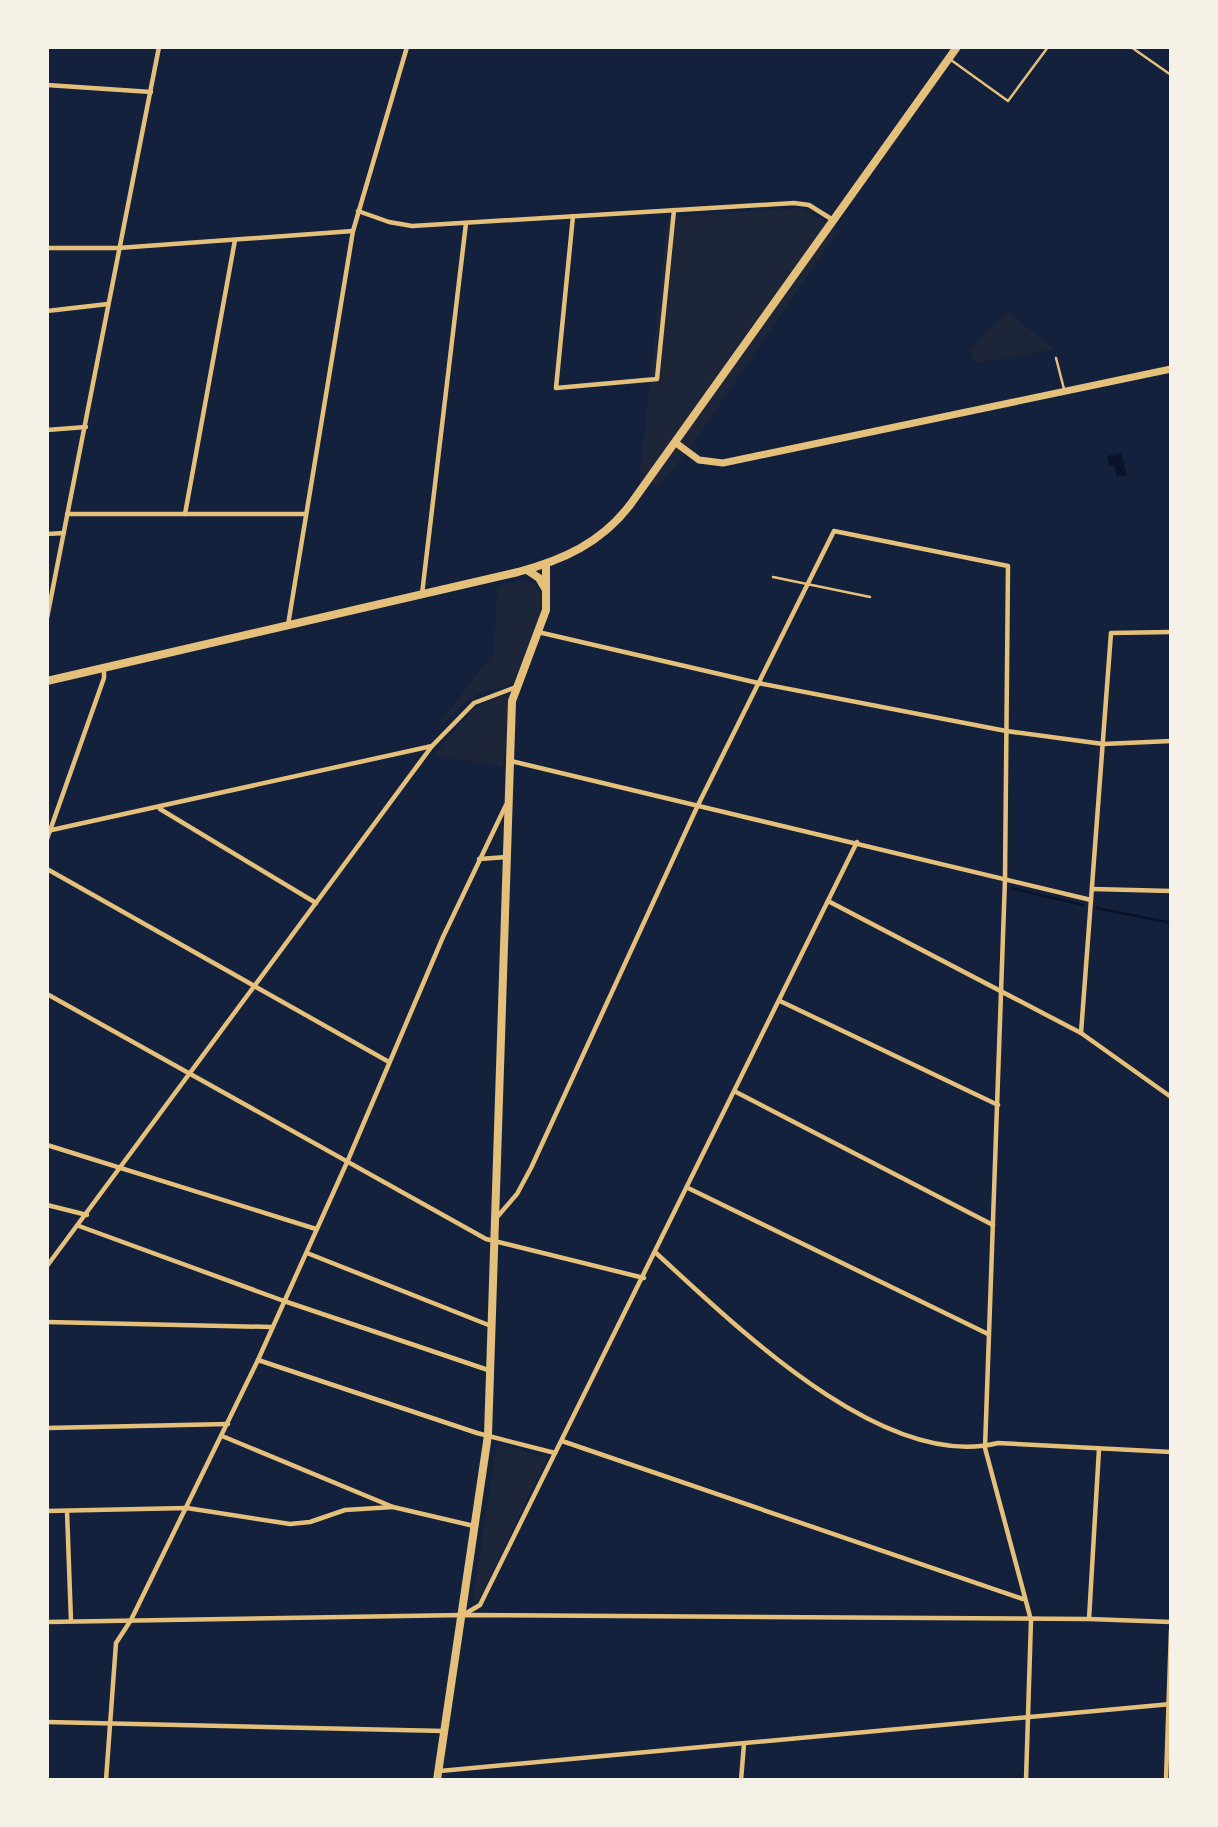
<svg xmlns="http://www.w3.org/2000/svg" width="1218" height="1827" viewBox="0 0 1218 1827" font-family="'Open Sans',sans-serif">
	<rect width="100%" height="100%" fill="#14213d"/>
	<!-- green -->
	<g fill="#1d2539">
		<path d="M801,208L839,230L687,452L657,487L640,471L668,217Z"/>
		<path d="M1008,312L1054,349L975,363L970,349Z"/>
		<path d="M516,582C560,579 536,626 527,648C523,658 520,674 512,682C504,690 491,688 482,692C463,700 452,718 435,729L494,652L497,588Z"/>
		<path d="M503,696L509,700L503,767L434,755L474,708Z"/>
		<path d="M497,1443L547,1458L479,1599L472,1603Z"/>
	</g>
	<!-- water -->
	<path fill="#0b132b" d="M1121,453L1127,475L1117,477L1114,465L1109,466L1107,456Z"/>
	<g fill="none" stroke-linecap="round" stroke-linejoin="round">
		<!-- stream -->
		<g stroke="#0b132b" stroke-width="2.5">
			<path d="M1011,888L1083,905"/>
			<path d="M1097,908L1171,923"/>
		</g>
		<!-- service -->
		<g stroke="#e5c07b" stroke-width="2.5">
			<path d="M1131,47L1171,75"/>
			<path d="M951,60L1008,101L1048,47"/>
			<path d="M1056,358L1064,389"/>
			<path d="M773,577L870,597"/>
		</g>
		<!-- minor -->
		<g stroke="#e5c07b" stroke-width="4.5">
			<path d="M47,85L151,92"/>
			<path d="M358,211L389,222L412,226L794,203L809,205L833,220"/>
			<path d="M573,216L556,388L657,379L674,210"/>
			<path d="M47,248H118L353,231"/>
			<path d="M47,311L108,304"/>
			<path d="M47,430L86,427"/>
			<path d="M67,514H305"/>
			<path d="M185,514L235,240"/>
			<path d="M47,534L64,533"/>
			<path d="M422,594L466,223"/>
			<path d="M47,618L159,47"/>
			<path d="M288,625L353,231L407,47"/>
			<path d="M538,632L758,683L1006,731L1103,744L1171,741"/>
			<path d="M511,761L1091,900"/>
			<path d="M160,809L316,903"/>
			<path d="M47,831L432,746"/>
			<path d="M47,839L104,678V668"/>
			<path d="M479,859L507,857"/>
			<path d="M47,869L389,1062"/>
			<path d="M1093,889L1171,891"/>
			<path d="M828,901L1081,1033L1171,1097"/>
			<path d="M47,994L486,1239L644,1278"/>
			<path d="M780,1001L998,1105"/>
			<path d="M1081,1033L1111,633L1171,632"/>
			<path d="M736,1092L993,1225"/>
			<path d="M47,1145L316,1229"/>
			<path d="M688,1188L988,1334"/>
			<path d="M47,1205L87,1215"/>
			<path d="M498,1216L517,1194L531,1168L698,805L834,531L1008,566L1005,879L985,1448L1031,1620L1026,1780"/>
			<path d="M79,1226L284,1301L491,1371"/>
			<path d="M307,1253L491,1326"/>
			<path d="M656,1253C735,1325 883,1472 998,1443L1171,1452"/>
			<path d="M47,1266L432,746L474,703L516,687"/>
			<path d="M47,1322L272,1327"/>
			<path d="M258,1360L477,1433L555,1453"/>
			<path d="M47,1428L228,1424"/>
			<path d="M222,1436L393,1507L474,1526"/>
			<path d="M562,1441L1023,1599"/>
			<path d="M47,1511L187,1508L290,1524L310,1522L345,1510L393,1507"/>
			<path d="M67,1511L71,1621"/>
			<path d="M463,1615L480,1605L857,842"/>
			<path d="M1089,1619L1099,1449"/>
			<path d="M47,1622L462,1615L1089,1619L1171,1622"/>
			<path d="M47,1722L444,1731"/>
			<path d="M440,1771L1171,1704"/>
			<path d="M106,1780L116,1643L131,1620L258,1360L348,1160L443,937L506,805"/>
			<path d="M741,1780L744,1744"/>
			<path d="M1166,1780L1171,1630"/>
		</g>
		<!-- secondary -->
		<path stroke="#e5c07b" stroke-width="7" d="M676,443L699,460L723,463L1171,369"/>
		<!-- primary -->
		<g stroke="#e5c07b" stroke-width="8">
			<path d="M527,570L539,578L546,590"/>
			<path d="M47,681L518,572C563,560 601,543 630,505L957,47"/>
			<path d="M437,1780L488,1435L512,701L546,610V564"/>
		</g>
	</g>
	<!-- border -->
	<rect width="1218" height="1827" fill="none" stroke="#f6f1e7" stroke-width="98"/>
</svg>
